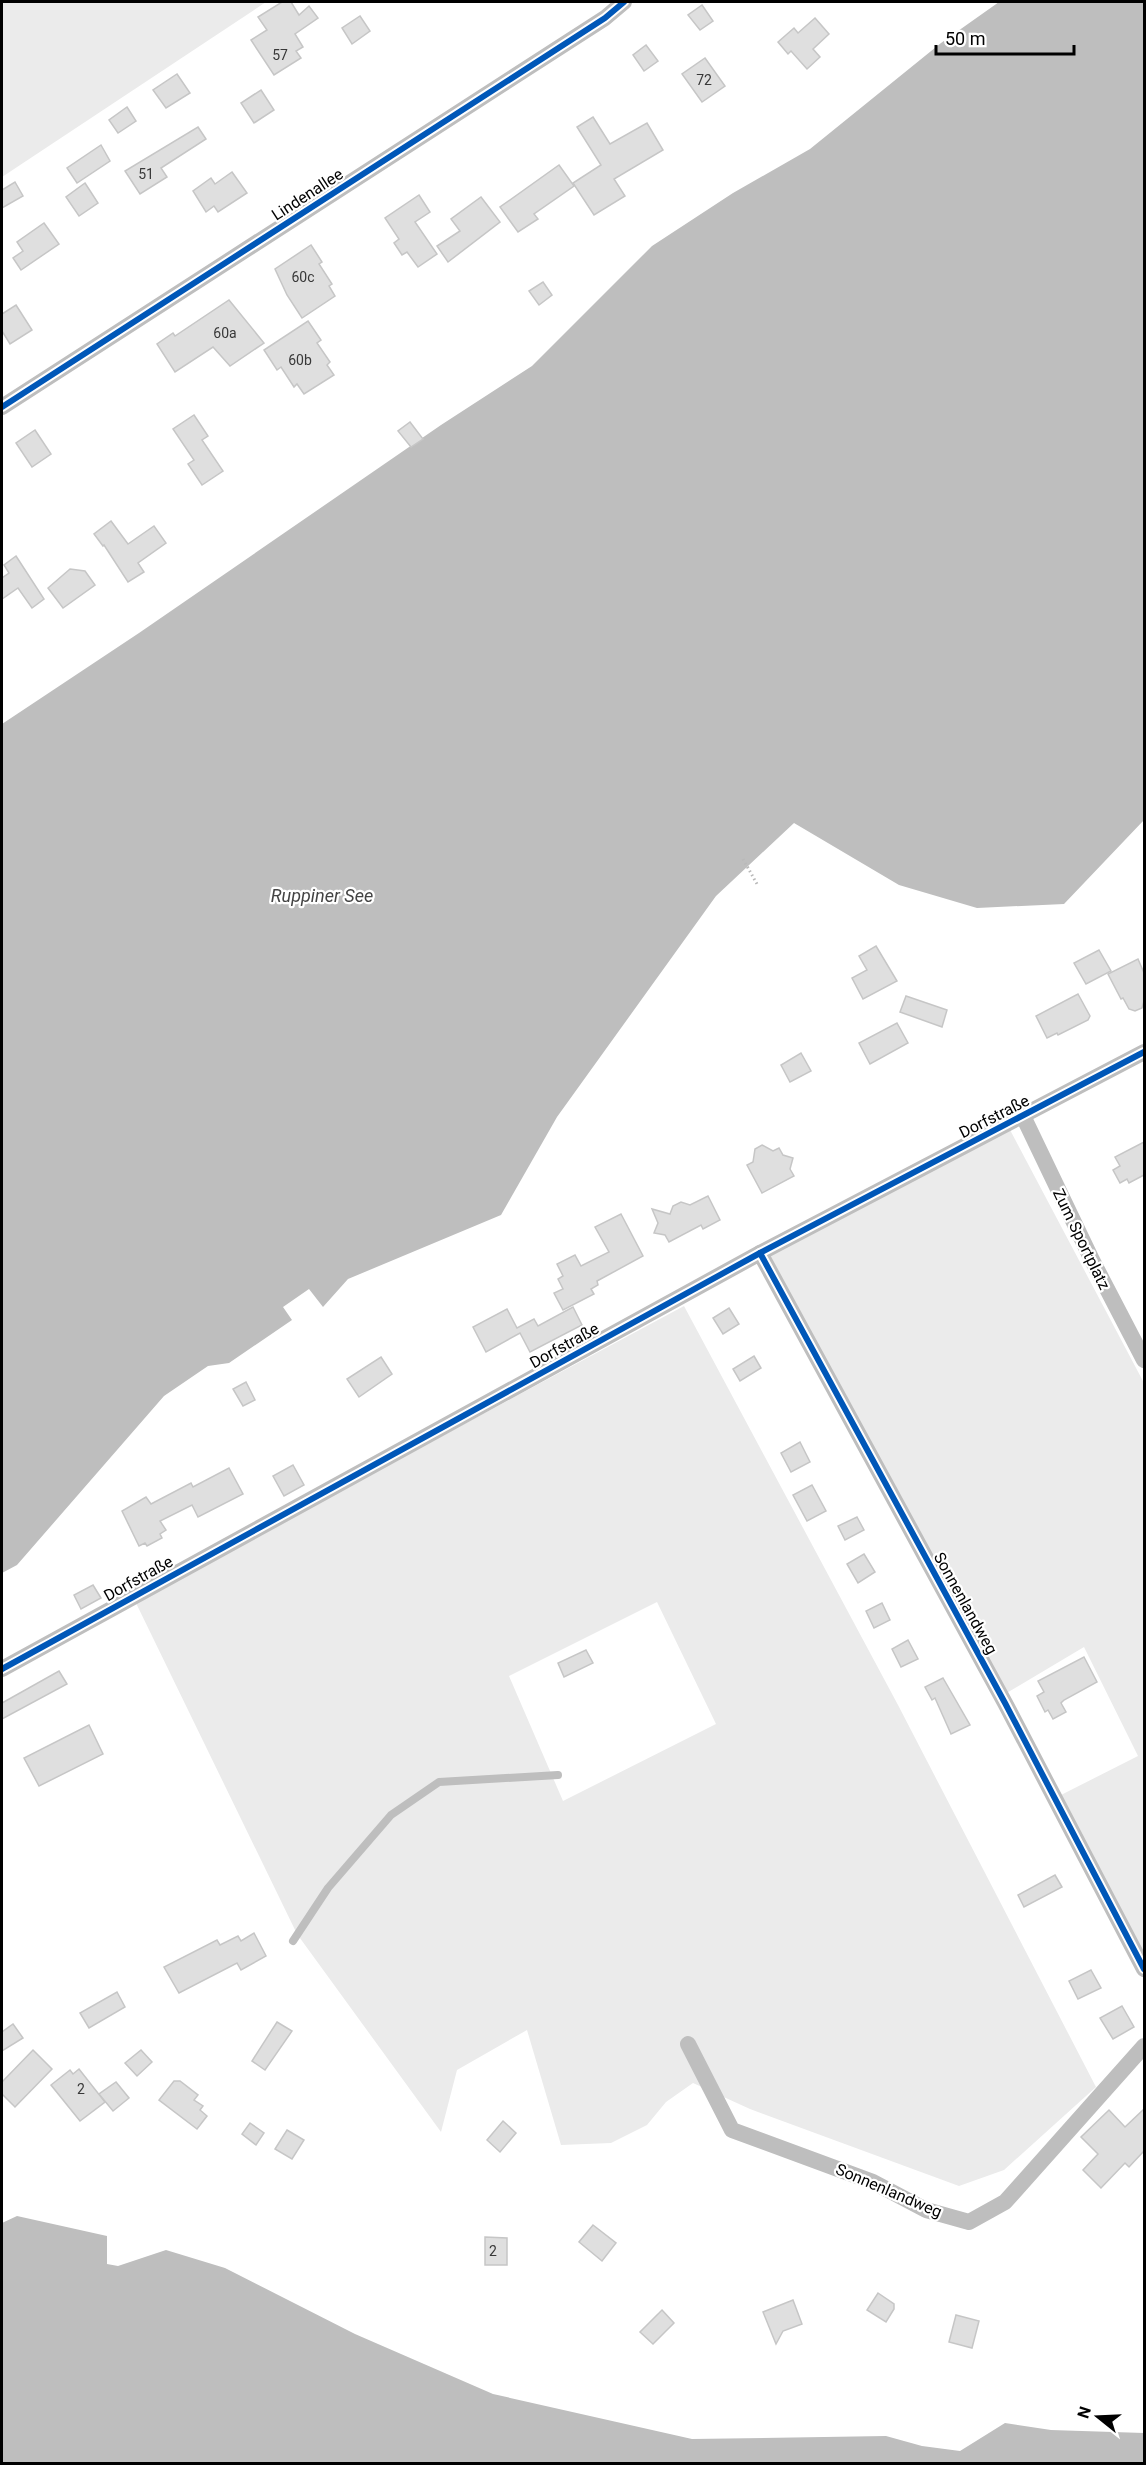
<svg xmlns="http://www.w3.org/2000/svg" width="1146" height="2465" viewBox="0 0 1146 2465" font-family="Roboto,sans-serif">
	<rect width="100%" height="100%" fill="#fff"/>
	<!-- green -->
	<g fill="#ebebeb" fill-rule="evenodd">
		<path d="M2,2H266L2,177Z"/>
		<path d="M1009,1128L1144,1383V1956L1059,1796L1138,1756L1084,1647L1005,1694L762,1253Z"/>
		<path d="M684,1306L898,1705L1096,2087L1004,2170L959,2186L750,2109L693,2083L666,2102L647,2125L611,2143L561,2145L527,2030L457,2070L441,2132L297,1934L135,1601ZM657,1602L716,1724L563,1801L509,1676Z"/>
	</g>
	<!-- water -->
	<g fill="#bebebe">
		<path d="M999,2H1144V820L1064,904L977,908L899,885L794,823L716,896L557,1117L501,1215L348,1279L323,1307L309,1289L283,1307L292,1320L229,1363L208,1366L164,1396L17,1565L2,1573V724L139,633L441,425L532,366L652,246L733,193L810,149L941,43Z"/>
		<path d="M17,2216L107,2236V2264L118,2266L166,2250L225,2268L355,2334L493,2394L692,2439L886,2436L922,2446L960,2451L1005,2423L1051,2430L1144,2433V2463H2V2223Z"/>
	</g>
	<!-- building -->
	<g fill="#dfdfdf" stroke="#c6c6c6" stroke-width="1.5">
		<path d="M282,2H291L299,15L309,6L318,18L295,34L303,47L296,51L301,58L274,75L251,40L267,30L258,17Z"/>
		<path d="M702,5L713,21L700,30L688,15Z"/>
		<path d="M360,16L370,31L352,44L342,28Z"/>
		<path d="M815,18L829,34L813,49L820,57L807,69L791,51L788,54L778,42L794,28L798,33Z"/>
		<path d="M646,45L658,61L644,71L633,55Z"/>
		<path d="M705,58L725,86L702,102L682,74Z"/>
		<path d="M177,74L190,93L166,108L153,90Z"/>
		<path d="M261,90L274,110L254,123L241,103Z"/>
		<path d="M127,107L136,121L118,133L109,120Z"/>
		<path d="M593,117L610,144L647,123L663,150L614,179L625,196L594,215L573,183L601,165L577,127Z"/>
		<path d="M198,127L206,139L161,168L167,177L140,194L125,171Z"/>
		<path d="M101,145L110,161L77,183L67,168Z"/>
		<path d="M559,165L574,186L534,214L538,219L518,232L500,207Z"/>
		<path d="M232,172L247,193L218,212L214,206L206,212L193,191L211,178L215,184Z"/>
		<path d="M15,182L23,196L2,208V190Z"/>
		<path d="M85,183L98,203L79,216L66,197Z"/>
		<path d="M419,195L430,212L415,222L437,254L418,267L407,252L402,255L394,243L399,239L385,218Z"/>
		<path d="M481,197L500,222L448,262L437,246L460,231L451,219Z"/>
		<path d="M44,223L59,244L21,270L13,258L23,251L17,242Z"/>
		<path d="M311,245L322,262L319,264L332,284L329,286L335,296L302,318L287,295L275,269Z"/>
		<path d="M543,282L552,295L539,305L529,291Z"/>
		<path d="M229,300L264,343L230,366L213,347L175,372L157,344L173,333L175,336Z"/>
		<path d="M16,305L32,330L10,344L2,331V314Z"/>
		<path d="M308,321L321,340L317,343L330,362L327,365L334,375L304,394L297,384L294,387L281,367L277,370L264,350Z"/>
		<path d="M194,415L208,436L202,440L223,471L202,485L188,464L194,460L173,429Z"/>
		<path d="M410,422L423,439L411,447L398,431Z"/>
		<path d="M35,430L51,454L32,467L16,443Z"/>
		<path d="M111,521L128,544L154,526L166,543L138,563L144,572L128,582L104,545L103,546L94,534Z"/>
		<path d="M16,556L44,599L32,608L18,588L2,599V578L9,573L4,565Z"/>
		<path d="M70,569L85,571L95,585L63,608L48,588Z"/>
		<path d="M876,946L897,981L863,999L852,978L867,970L859,956Z"/>
		<path d="M1099,950L1111,971L1086,984L1074,963Z"/>
		<path d="M1138,959L1144,973V1001L1142,1008L1135,1011L1129,1009L1123,998L1121,999L1108,974Z"/>
		<path d="M1078,994L1090,1016L1088,1020L1058,1035L1057,1033L1047,1038L1036,1016Z"/>
		<path d="M906,996L947,1010L942,1027L900,1012Z"/>
		<path d="M897,1023L908,1043L870,1064L859,1043Z"/>
		<path d="M801,1053L811,1071L790,1082L781,1065Z"/>
		<path d="M1144,1142V1175L1129,1183L1127,1179L1120,1183L1113,1170L1120,1166L1115,1157Z"/>
		<path d="M762,1145L773,1151L779,1148L783,1155L793,1158L790,1169L794,1176L762,1193L747,1165L753,1162L755,1149Z"/>
		<path d="M708,1196L720,1220L703,1229L701,1225L669,1242L665,1235L654,1233L658,1223L652,1209L670,1214L673,1206L681,1202L690,1205Z"/>
		<path d="M621,1214L643,1256L597,1281L598,1285L591,1289L594,1294L563,1310L554,1293L563,1289L558,1279L563,1276L557,1264L575,1255L581,1266L609,1252L595,1227Z"/>
		<path d="M573,1307L582,1325L530,1352L520,1333L486,1352L473,1327L507,1309L517,1328L534,1319L538,1326Z"/>
		<path d="M729,1308L739,1324L723,1334L713,1318Z"/>
		<path d="M754,1356L761,1368L740,1381L733,1369Z"/>
		<path d="M381,1357L392,1374L359,1397L347,1379Z"/>
		<path d="M246,1382L255,1400L243,1406L233,1389Z"/>
		<path d="M800,1442L810,1462L791,1472L781,1453Z"/>
		<path d="M293,1465L304,1485L284,1496L273,1476Z"/>
		<path d="M229,1468L243,1494L198,1517L192,1505L160,1521L166,1530L160,1534L162,1538L147,1546L145,1543L139,1546L122,1511L146,1497L151,1504L191,1483L193,1487Z"/>
		<path d="M812,1485L826,1511L807,1521L793,1495Z"/>
		<path d="M857,1517L864,1530L845,1540L838,1526Z"/>
		<path d="M864,1554L875,1572L858,1583L847,1564Z"/>
		<path d="M93,1585L101,1598L81,1609L74,1595Z"/>
		<path d="M882,1603L890,1620L874,1628L866,1611Z"/>
		<path d="M908,1640L918,1659L901,1667L892,1649Z"/>
		<path d="M586,1650L593,1663L564,1677L558,1663Z"/>
		<path d="M1084,1657L1097,1682L1064,1700L1061,1703L1066,1712L1053,1719L1048,1710L1045,1712L1037,1696L1044,1692L1038,1681Z"/>
		<path d="M59,1671L67,1684L2,1719V1703Z"/>
		<path d="M943,1678L970,1725L951,1734L935,1698L932,1700L925,1687Z"/>
		<path d="M89,1725L103,1754L39,1786L24,1758Z"/>
		<path d="M1055,1875L1062,1887L1024,1907L1018,1895Z"/>
		<path d="M254,1933L266,1956L241,1970L237,1963L179,1993L164,1967L217,1940L220,1945L238,1936L241,1941Z"/>
		<path d="M1091,1970L1101,1988L1078,1999L1069,1981Z"/>
		<path d="M117,1992L125,2007L89,2028L80,2013Z"/>
		<path d="M1122,2006L1134,2027L1113,2039L1100,2018Z"/>
		<path d="M277,2022L292,2031L265,2070L252,2061Z"/>
		<path d="M13,2024L23,2038L2,2051V2032Z"/>
		<path d="M33,2050L52,2069L15,2107L2,2094V2082Z"/>
		<path d="M141,2050L152,2062L137,2076L125,2063Z"/>
		<path d="M79,2069L105,2102L80,2121L51,2085L70,2070L73,2074Z"/>
		<path d="M174,2081H180L198,2095L194,2100L203,2106L200,2110L207,2116L197,2129L159,2100Z"/>
		<path d="M116,2082L129,2098L113,2111L99,2094Z"/>
		<path d="M1144,2109V2151L1129,2167L1125,2163L1101,2188L1083,2170L1098,2154L1081,2137L1109,2110L1125,2127Z"/>
		<path d="M503,2121L516,2133L500,2152L487,2140Z"/>
		<path d="M250,2123L264,2133L256,2145L242,2134Z"/>
		<path d="M287,2130L304,2140L292,2159L275,2149Z"/>
		<path d="M593,2225L616,2243L602,2261L579,2242Z"/>
		<path d="M485,2237L507,2238V2265H485Z"/>
		<path d="M878,2293L894,2304V2309L886,2322L867,2310Z"/>
		<path d="M793,2300L802,2324L783,2331L776,2344L763,2312Z"/>
		<path d="M662,2310L674,2323L653,2344L640,2332Z"/>
		<path d="M956,2315L979,2321L972,2348L949,2342Z"/>
	</g>
	<g fill="none" stroke-linecap="round" stroke-linejoin="round">
		<!-- path -->
		<path stroke="#b9b9b9" stroke-width="3" stroke-dasharray="1.5 3" stroke-linecap="butt" d="M743,859L757,884"/>
		<!-- lane -->
		<path stroke="#bebebe" stroke-width="8" d="M293,1941L328,1888L391,1815L439,1782L558,1775"/>
		<!-- street -->
		<g stroke="#bebebe" stroke-width="16">
			<path d="M2,407L605,18L624,2"/>
			<path d="M1023,1116L1092,1260L1144,1360"/>
			<path d="M760,1253L1005,1703L1144,1969"/>
			<path d="M2,1669L760,1253L1144,1052"/>
			<path d="M688,2044L732,2130L873,2182L926,2210L969,2222L1005,2202L1144,2046"/>
		</g>
		<!-- cycleway casing -->
		<g stroke="#fff" stroke-width="10">
			<g id="cycleway">
				<path d="M2,407L605,18L624,2"/>
				<path d="M760,1253L1005,1703L1144,1969"/>
				<path d="M2,1669L760,1253L1144,1052"/>
			</g>
		</g>
		<!-- cycleway -->
		<use href="#cycleway" stroke="#0057b8" stroke-width="6"/>
	</g>
	<g text-anchor="middle" stroke-width="4.5" stroke-linejoin="round" paint-order="stroke">
		<!-- number labels -->
		<g font-size="14" fill="#383838">
			<text x="280" y="60">57</text>
			<text x="704" y="85">72</text>
			<text x="146" y="179">51</text>
			<text x="303" y="282">60c</text>
			<text x="225" y="338">60a</text>
			<text x="300" y="365">60b</text>
			<text x="81" y="2094">2</text>
			<text x="493" y="2256">2</text>
		</g>
		<!-- street labels -->
		<g font-size="16" fill="#000" stroke="#fff">
			<text transform="translate(307 194) rotate(-33)" y="6">Lindenallee</text>
			<text transform="translate(994 1116) rotate(-27)" y="6">Dorfstraße</text>
			<text transform="translate(1082 1239) rotate(64)" y="6">Zum Sportplatz</text>
			<text transform="translate(564 1345) rotate(-29)" y="6">Dorfstraße</text>
			<text transform="translate(138 1578) rotate(-29)" y="6">Dorfstraße</text>
			<text transform="translate(966 1603) rotate(61)" y="6">Sonnenlandweg</text>
			<text transform="translate(889 2190) rotate(23)" y="6">Sonnenlandweg</text>
		</g>
		<!-- water labels -->
		<g font-size="18" font-style="italic" fill="#434343" stroke="#fff">
			<text x="322" y="902">Ruppiner See</text>
		</g>
	</g>
	<!-- border -->
	<rect width="1146" height="2465" fill="none" stroke="#000000" stroke-width="6"/>
	<!-- north arrow -->
	<g transform="translate(1098 2417) rotate(288)" stroke="#ffffff" stroke-width="4.5" paint-order="stroke">
	<path d="M0-4.5L10 22L0 15L-10 22Z" fill="#000000"/>
	<text y="-9" font-size="16" font-weight="bold" text-anchor="middle" fill="#000000">N</text>
	</g>
	<!-- scale -->
	<path d="M936 45v9h138v-9" fill="none" stroke="#000000" stroke-width="3"/>
	<text x="945" y="45" font-size="18" fill="#000000" stroke="#ffffff" stroke-width="4.5" paint-order="stroke">50 m</text>
</svg>
